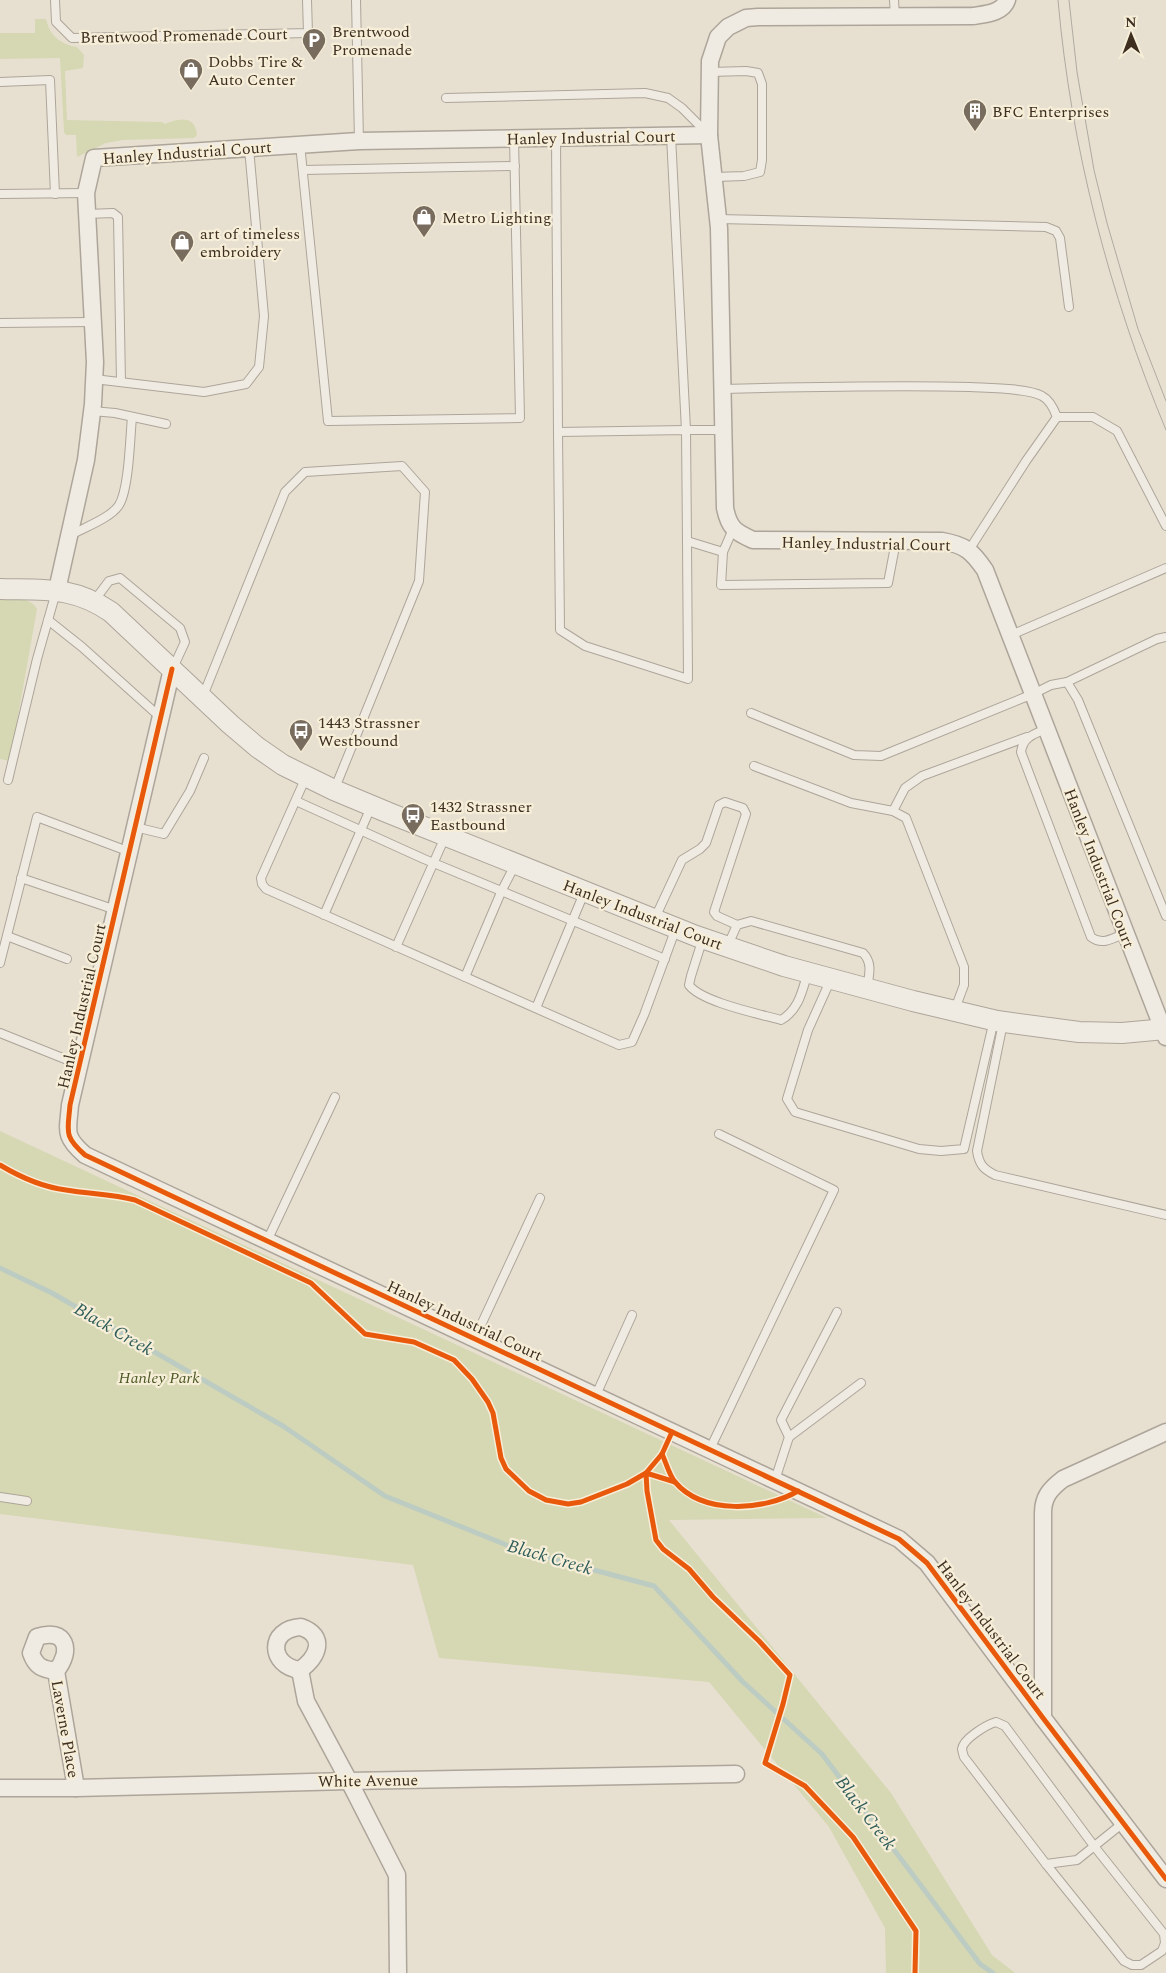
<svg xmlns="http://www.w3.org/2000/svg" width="1166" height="1973" viewBox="0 0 1166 1973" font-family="Spectral,serif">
	<rect width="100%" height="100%" fill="#e7e0d1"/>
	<!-- green -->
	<g fill="#d6d7b3">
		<path d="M35,19H46C50,36 60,44 77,47L84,55L83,68L65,71L67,120L162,122L165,124C178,119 195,114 197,135L194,138L123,140L106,143L77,157L76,135H66L64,132L60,58L0,59V33H35Z"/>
		<path d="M0,598C12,599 31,597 37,609L10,761L0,759Z"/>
		<path d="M0,1131L827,1518L669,1520L891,1793L992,1955L1015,1973H886L885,1928L829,1827L709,1682L439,1658L413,1565L0,1514Z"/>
	</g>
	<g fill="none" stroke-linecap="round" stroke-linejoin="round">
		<!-- stream -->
		<path stroke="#bcccc2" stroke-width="5" d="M0,1268L52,1293L283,1426L385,1496L519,1550L654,1586L743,1682L822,1754L980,1964L993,1973"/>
		<!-- service casing -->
		<g stroke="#ada599" stroke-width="10">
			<g id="service">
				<path d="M55,0L56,22L72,38L308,33L307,0"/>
				<path d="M356,0L359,141"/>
				<path d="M894,0L895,16"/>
				<path d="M710,72L746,71L758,73L762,84V160L760,172L744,176L715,177"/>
				<path d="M0,82L50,80L55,194"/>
				<path d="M446,98L645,93L668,98L682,108L708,134"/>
				<path d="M671,136L686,430H723"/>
				<path d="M556,138L558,432"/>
				<path d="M300,144L328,421L520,418L514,139"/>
				<path d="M303,170L515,166"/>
				<path d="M0,194L86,193"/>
				<path d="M87,214L113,213L118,217L121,382"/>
				<path d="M718,219L1046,227L1056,231L1060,238L1069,307"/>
				<path d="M0,323L92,322"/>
				<path d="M94,379L204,392L246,384L259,367L264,316L249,148"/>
				<path d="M722,389C805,387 888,385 970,387C986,388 1029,388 1042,396C1050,400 1054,409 1057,417L1026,461L969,550"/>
				<path d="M92,411L115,413L166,424"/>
				<path d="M1057,417H1093L1117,431L1166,526"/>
				<path d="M733,529L723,552L721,585L888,583L896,541"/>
				<path d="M69,536C83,528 111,518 119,505C129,489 130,438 132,417"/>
				<path d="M687,541L688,679L585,646L560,630L558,432L686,430L687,541L723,552"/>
				<path d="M94,601L109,581L120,578L180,628L185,642L173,668"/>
				<path d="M48,620L82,647L160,717"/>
				<path d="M1011,635L1166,568"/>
				<path d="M1067,682L1157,639L1166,637"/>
				<path d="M203,696L285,492L305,472L402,466L425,492L419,581L335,788"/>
				<path d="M751,713L854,755L881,756L1033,694L1051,685L1067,682L1078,700L1166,916"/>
				<path d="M1046,729C1034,734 1023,737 1021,752L1091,937C1102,946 1114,938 1125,933"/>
				<path d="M754,766L851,803L893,811L906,818L964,967V985L955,1009"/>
				<path d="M306,777L261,878L262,884L266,889L619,1045L632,1042L644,1015L676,928"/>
				<path d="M8,780L37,659L56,592"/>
				<path d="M296,801L424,859L665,959"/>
				<path d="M893,811L905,788L922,776L1027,737"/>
				<path d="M135,827L164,834L190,791L204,758"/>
				<path d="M21,878L116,910"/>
				<path d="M324,915L371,807"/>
				<path d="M655,918L682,860L700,849L706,843L719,805L725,802L743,808L746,814L714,912L717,916L737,925"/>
				<path d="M7,936L67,959"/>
				<path d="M703,938L691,976L689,985C701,1002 760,1014 781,1020C799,1010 802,991 808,972"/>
				<path d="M728,945L737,925L751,921L863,953C873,963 869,975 867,988"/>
				<path d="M396,947L445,837"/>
				<path d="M0,963L37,817L130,852"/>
				<path d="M465,977L502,890L515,865"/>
				<path d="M831,979L808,1030L787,1099L795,1112L919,1149L941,1151L964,1149L994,1020"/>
				<path d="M536,1008L584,893"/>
				<path d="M1003,1023L977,1151C979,1164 983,1169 995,1175L1166,1215"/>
				<path d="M0,1033L80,1065"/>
				<path d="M267,1241L335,1097"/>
				<path d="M475,1338L540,1198"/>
				<path d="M596,1395L632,1315"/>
				<path d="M789,1437L861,1383"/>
				<path d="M710,1449L834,1190L719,1134"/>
				<path d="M775,1480L789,1437L781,1420L837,1312"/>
				<path d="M0,1497L27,1501"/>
				<path d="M996,1722L1005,1726L1094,1846L1164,1934L1165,1943L1162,1951L1141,1965H1132L1124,1961L1046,1864L964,1757C964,1757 962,1750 962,1749C963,1739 986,1725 996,1722Z"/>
				<path d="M1046,1864L1077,1860L1123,1823"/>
			</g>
		</g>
		<!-- minor casing -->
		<g stroke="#ada599" stroke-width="19">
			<g id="minor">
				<path d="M1007,0C1003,13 985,14 973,16L758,17L746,18L728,27L718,37L710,61L709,135L719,228L725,508C729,528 735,532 753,540L942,541C965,545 972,551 985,570L1166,1037"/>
				<path d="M57,590L86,460L93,404L95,362L86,193L94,158L359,141L709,135"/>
				<path d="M172,669L70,1105C68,1131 63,1136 85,1155L899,1539L927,1563L1043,1718L1166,1879"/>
				<path d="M301,1627C327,1636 318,1657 300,1670C269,1666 267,1629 301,1627Z"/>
				<path d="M300,1670L306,1701L349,1781L397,1875L398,1973"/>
				<path d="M56,1671C73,1651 66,1627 37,1637L31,1653C36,1667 42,1669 56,1671L76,1788"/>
				<path d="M1043,1718V1513C1043,1497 1050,1489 1063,1479L1166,1432"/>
				<path d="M0,1788H76L349,1781L736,1774"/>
			</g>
		</g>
		<!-- tertiary casing -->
		<g stroke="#ada599" stroke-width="22">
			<path id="tertiary" d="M0,589C44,590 73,586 111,612L230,724L257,747L283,765L334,790L389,813L696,936L784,966L913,1001L997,1021L1079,1032L1122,1033L1166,1029"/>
		</g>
		<!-- service -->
		<use href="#service" stroke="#efebe3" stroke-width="8"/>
		<!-- minor -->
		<use href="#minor" stroke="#efebe3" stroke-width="16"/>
		<!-- tertiary -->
		<use href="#tertiary" stroke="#efebe3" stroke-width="20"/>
		<!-- tram -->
		<g stroke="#afaaa2" stroke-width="1">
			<path d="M1058,0C1071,148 1109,293 1166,430"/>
			<path d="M1069,0L1077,72L1094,170L1107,223L1138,329L1166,401"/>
		</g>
		<!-- cycleway casing -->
		<g stroke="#f7eed8" stroke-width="8">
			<g id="cycleway">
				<path d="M172,669L70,1105C68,1131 63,1136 85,1155L899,1539L927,1563L1043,1718L1166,1879"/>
				<path d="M0,1165C20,1177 42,1187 66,1190C89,1194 112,1194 135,1200L311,1283L365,1334L414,1342L454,1360L472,1379L488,1402L493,1413L501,1458L506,1469L529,1491L546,1500L568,1504L581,1502L627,1484L646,1473L675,1482"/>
				<path d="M672,1432L662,1454L646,1473L647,1491L656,1540L663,1549L689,1569L713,1597L759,1641L790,1675L783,1704L765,1763L805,1786L853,1837L916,1931L915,1973"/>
				<path d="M662,1454C666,1462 669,1475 675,1482C703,1515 764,1511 798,1491"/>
			</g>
		</g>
		<!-- cycleway -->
		<use href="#cycleway" stroke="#e8590c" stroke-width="5"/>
	</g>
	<!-- icons -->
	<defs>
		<g id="parking-pin" transform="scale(1.25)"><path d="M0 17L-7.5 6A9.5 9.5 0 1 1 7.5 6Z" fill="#786c5e" stroke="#f7eed8"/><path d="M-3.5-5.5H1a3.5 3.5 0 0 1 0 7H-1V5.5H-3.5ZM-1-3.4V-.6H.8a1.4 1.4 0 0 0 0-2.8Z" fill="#fff"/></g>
		<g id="shop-pin" transform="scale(1.25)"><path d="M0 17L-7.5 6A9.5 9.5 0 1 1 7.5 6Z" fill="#786c5e" stroke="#f7eed8"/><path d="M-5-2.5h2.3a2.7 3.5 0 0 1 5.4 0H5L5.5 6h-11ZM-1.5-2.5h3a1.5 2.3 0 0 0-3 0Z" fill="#fff"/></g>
		<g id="building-pin" transform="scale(1.25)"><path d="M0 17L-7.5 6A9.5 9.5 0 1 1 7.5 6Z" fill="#786c5e" stroke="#f7eed8"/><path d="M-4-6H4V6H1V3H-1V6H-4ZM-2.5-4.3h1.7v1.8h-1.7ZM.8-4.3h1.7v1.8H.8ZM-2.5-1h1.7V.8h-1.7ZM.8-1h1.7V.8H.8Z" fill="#fff"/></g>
		<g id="bus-pin" transform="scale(1.25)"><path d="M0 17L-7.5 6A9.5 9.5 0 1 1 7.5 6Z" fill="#786c5e" stroke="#f7eed8"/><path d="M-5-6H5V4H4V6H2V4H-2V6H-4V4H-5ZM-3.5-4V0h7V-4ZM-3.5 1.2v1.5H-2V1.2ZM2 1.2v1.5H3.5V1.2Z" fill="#fff"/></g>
	</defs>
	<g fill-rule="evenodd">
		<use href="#parking-pin" x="314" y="40"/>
		<use href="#shop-pin" x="191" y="70"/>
		<use href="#building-pin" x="975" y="111"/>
		<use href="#shop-pin" x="424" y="217"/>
		<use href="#shop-pin" x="182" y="242"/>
		<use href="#bus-pin" x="301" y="731"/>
		<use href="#bus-pin" x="413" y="815"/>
	</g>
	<g text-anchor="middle" stroke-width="4.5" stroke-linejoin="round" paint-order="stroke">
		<!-- poi labels -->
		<g font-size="16" fill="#3d2e20" stroke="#f7eed8" text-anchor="start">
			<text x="332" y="37">Brentwood<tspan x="332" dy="18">Promenade</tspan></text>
			<text x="208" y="67">Dobbs Tire &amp;<tspan x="208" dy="18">Auto Center</tspan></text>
			<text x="992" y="117">BFC Enterprises</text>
			<text x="442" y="223">Metro Lighting</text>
			<text x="200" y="239">art of timeless<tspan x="200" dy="18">embroidery</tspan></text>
			<text x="318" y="728">1443 Strassner<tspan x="318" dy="18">Westbound</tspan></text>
			<text x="430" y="812">1432 Strassner<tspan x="430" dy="18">Eastbound</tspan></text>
		</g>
		<!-- street labels -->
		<g font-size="16" fill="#3d2e20" stroke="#f7eed8">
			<text transform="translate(184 35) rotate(-1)" y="6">Brentwood Promenade Court</text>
			<text transform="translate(591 137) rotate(-1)" y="6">Hanley Industrial Court</text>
			<text transform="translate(187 152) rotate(-4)" y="6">Hanley Industrial Court</text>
			<text transform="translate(866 543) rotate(1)" y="6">Hanley Industrial Court</text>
			<text transform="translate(1100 868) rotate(69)" y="6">Hanley Industrial Court</text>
			<text transform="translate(643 914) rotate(21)" y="6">Hanley Industrial Court</text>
			<text transform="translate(81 1006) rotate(-77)" y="6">Hanley Industrial Court</text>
			<text transform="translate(465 1320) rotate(25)" y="6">Hanley Industrial Court</text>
			<text transform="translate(992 1629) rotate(53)" y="6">Hanley Industrial Court</text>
			<text transform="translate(66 1729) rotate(80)" y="6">Laverne Place</text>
			<text transform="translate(368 1780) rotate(-1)" y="6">White Avenue</text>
		</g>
		<!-- park labels -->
		<g font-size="16" font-style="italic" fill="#4d5a26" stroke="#f7eed8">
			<text x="159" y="1383">Hanley Park</text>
		</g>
		<!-- water labels -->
		<g font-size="18" font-style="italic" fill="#2f5d5a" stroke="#f7eed8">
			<text transform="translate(114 1329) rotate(30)" y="6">Black Creek</text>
			<text transform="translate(550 1557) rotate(16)" y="6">Black Creek</text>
			<text transform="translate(866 1813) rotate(53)" y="6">Black Creek</text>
		</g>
	</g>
	<!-- north arrow -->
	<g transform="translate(1131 35) rotate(359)" stroke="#f7eed8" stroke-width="4" paint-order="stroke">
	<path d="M0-4L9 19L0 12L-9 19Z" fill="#3d2e20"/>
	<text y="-8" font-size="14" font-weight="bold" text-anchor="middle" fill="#3d2e20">N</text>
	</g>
</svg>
